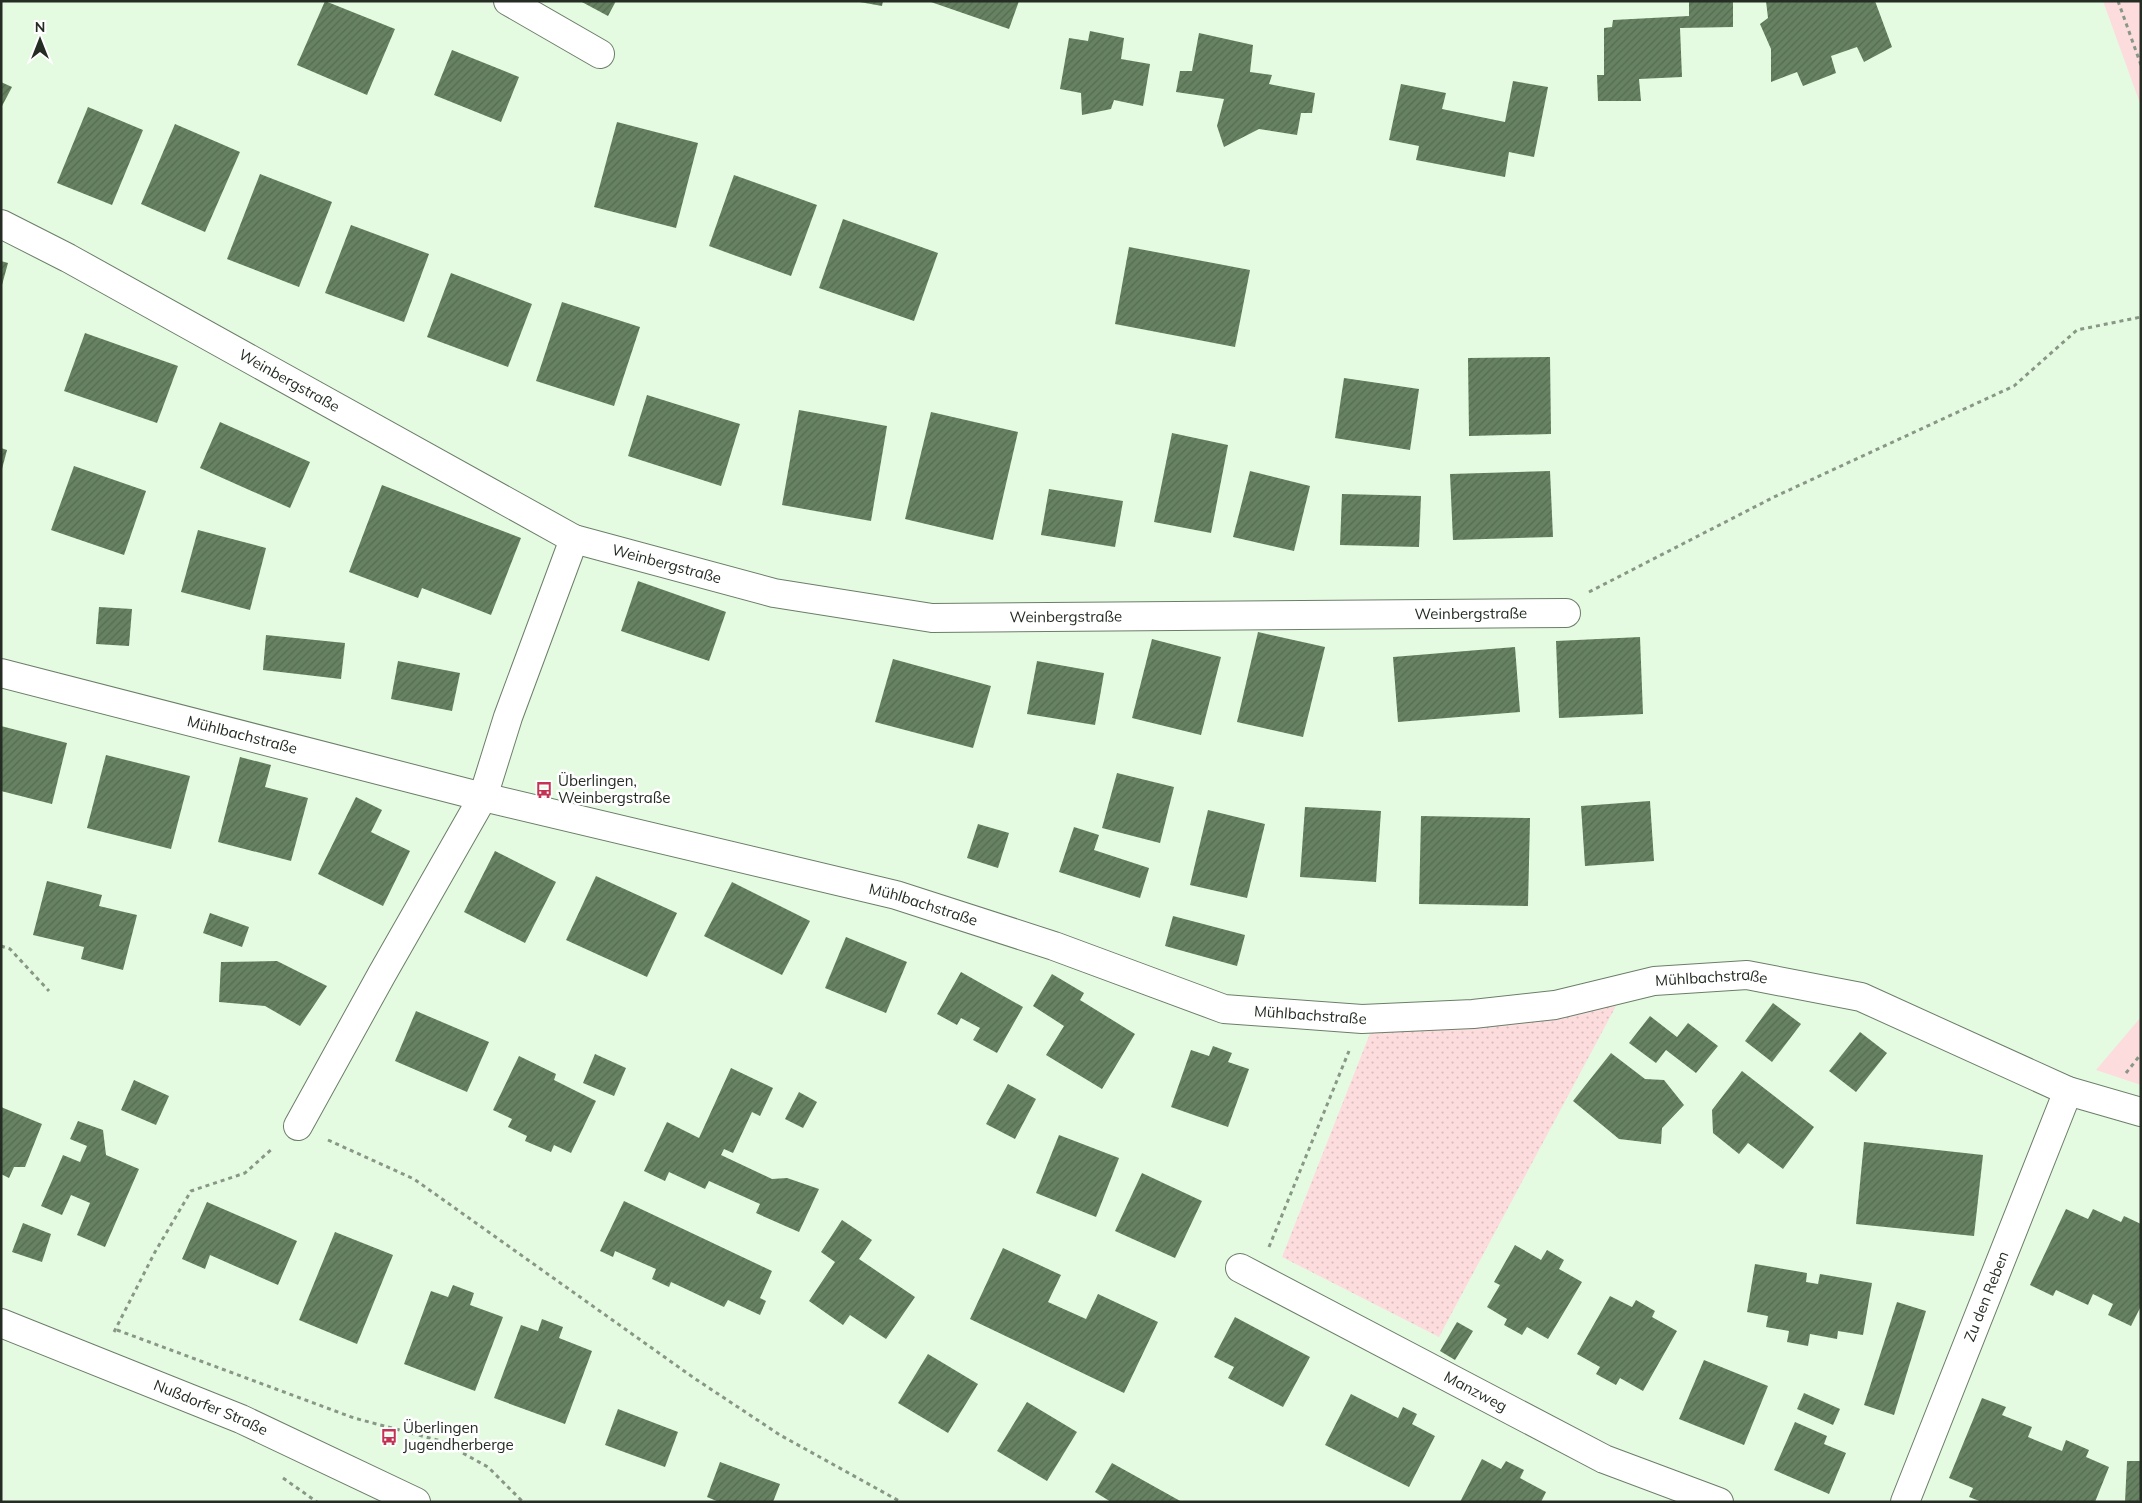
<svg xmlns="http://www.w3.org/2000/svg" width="2142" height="1503" viewBox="0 0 2142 1503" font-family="Mulish,sans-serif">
	<defs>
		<pattern id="park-dots" width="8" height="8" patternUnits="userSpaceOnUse" patternTransform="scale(1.25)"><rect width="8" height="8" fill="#fddcde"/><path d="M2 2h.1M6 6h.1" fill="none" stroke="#d9bdbe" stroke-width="1.8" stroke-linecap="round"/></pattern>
		<pattern id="building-hatch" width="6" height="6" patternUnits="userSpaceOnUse" patternTransform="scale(1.25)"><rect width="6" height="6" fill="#678262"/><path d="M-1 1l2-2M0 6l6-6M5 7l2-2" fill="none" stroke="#556b50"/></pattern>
	</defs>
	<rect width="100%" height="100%" fill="#e5fbe1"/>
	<!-- green -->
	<g fill="#fddcde">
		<path d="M2103,1H2141V106Z"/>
		<path d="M2141,1017V1085L2096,1070Z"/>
	</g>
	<!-- park -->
	<path fill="url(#park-dots)" d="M1616,1006L1439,1337L1282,1257L1371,1031Z"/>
	<!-- building -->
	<g fill="url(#building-hatch)">
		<path d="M325,1L395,29L367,95L297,65Z"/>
		<path d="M580,1H616L608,16Z"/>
		<path d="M854,1H883L882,6Z"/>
		<path d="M928,1H1019L1009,29Z"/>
		<path d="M1689,1H1733V27L1680,28L1682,77L1639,79L1641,101H1598L1597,75H1604V28L1612,27L1613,20L1689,16Z"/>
		<path d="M1766,1H1875L1892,47L1864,62L1857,47L1831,56L1836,73L1803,86L1797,72L1771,82V49L1760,24L1768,18Z"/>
		<path d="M1090,31L1124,38L1121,59L1150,64L1143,106L1114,100L1111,109L1082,115L1081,93L1060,89L1069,38L1088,41Z"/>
		<path d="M1199,33L1253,45L1250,72L1272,75L1269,84L1315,93L1312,113H1301L1297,135L1259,129L1224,147L1217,126L1224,99L1176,92L1180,71H1192Z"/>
		<path d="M452,50L519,77L501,122L434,95Z"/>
		<path d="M1513,81L1548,87L1534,157L1509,152L1505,177L1416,160L1419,146L1389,140L1401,84L1446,93L1442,109L1505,122Z"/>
		<path d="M1,82L12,87L1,108Z"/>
		<path d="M88,107L143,130L112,205L57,183Z"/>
		<path d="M617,122L698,143L676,228L594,207Z"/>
		<path d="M175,124L240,152L205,232L141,204Z"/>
		<path d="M260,174L332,202L299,287L227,259Z"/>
		<path d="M734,175L817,205L791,276L709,246Z"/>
		<path d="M843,219L938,253L914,321L819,288Z"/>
		<path d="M351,225L429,254L404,322L325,293Z"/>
		<path d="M1129,247L1250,270L1235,347L1115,324Z"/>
		<path d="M1,261L8,263L2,285H1Z"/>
		<path d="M451,273L532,304L508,367L427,337Z"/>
		<path d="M562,302L640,327L614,406L536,381Z"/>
		<path d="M85,333L178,366L157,423L64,391Z"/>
		<path d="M1550,357L1551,434L1469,436L1468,358Z"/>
		<path d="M1344,378L1419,389L1410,450L1335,438Z"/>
		<path d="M647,395L740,424L721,486L628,456Z"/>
		<path d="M799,410L887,426L871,521L782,505Z"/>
		<path d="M931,412L1018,432L993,540L905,519Z"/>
		<path d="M220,422L310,462L290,508L200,468Z"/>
		<path d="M1172,433L1228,445L1211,533L1154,522Z"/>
		<path d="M1,448L7,450L2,469H1Z"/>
		<path d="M74,466L146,491L124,555L51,530Z"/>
		<path d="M1250,471L1310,486L1294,551L1233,537Z"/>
		<path d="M1550,471L1553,537L1453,540L1450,474Z"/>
		<path d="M382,485L521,538L491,615L422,588L418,598L349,572Z"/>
		<path d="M1049,489L1123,501L1115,547L1041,535Z"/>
		<path d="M1342,494L1421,496L1419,547L1340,545Z"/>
		<path d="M198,530L266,548L250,610L181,592Z"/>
		<path d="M638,581L726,612L709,661L621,631Z"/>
		<path d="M99,607L132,609L129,646L96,644Z"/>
		<path d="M1258,632L1325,647L1303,737L1237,722Z"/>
		<path d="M266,635L345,643L341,679L263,670Z"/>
		<path d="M1640,637L1643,714L1559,718L1556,641Z"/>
		<path d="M1152,639L1221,657L1201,735L1132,718Z"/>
		<path d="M1515,647L1520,712L1398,722L1393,657Z"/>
		<path d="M893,659L991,686L973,748L875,722Z"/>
		<path d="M398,661L460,673L452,711L391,699Z"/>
		<path d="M1037,661L1104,673L1095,725L1027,714Z"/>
		<path d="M1,726L67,743L52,804L1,791Z"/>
		<path d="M106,755L190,776L171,849L87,828Z"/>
		<path d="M240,757L271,765L265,787L308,798L291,861L218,842Z"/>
		<path d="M1117,773L1174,787L1160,843L1102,828Z"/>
		<path d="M356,797L382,810L371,832L410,851L383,906L318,874Z"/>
		<path d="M1650,801L1654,861L1585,866L1581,806Z"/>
		<path d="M1305,807L1381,811L1376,882L1300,877Z"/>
		<path d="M1208,810L1265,824L1247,898L1190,885Z"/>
		<path d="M1421,816L1530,818L1528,906L1419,904Z"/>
		<path d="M978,824L1009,833L998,868L967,858Z"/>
		<path d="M1074,827L1099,835L1094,850L1149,868L1140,898L1059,872Z"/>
		<path d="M495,851L556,882L525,943L464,912Z"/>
		<path d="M596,876L677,913L647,977L566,940Z"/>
		<path d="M47,881L102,895L99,906L137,915L123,970L81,959L84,947L33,935Z"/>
		<path d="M732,882L810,921L782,975L704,936Z"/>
		<path d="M210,913L249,927L242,947L203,933Z"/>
		<path d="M1173,916L1245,935L1237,966L1165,946Z"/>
		<path d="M846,937L907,962L886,1013L825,988Z"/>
		<path d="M277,961L327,986L300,1026L265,1006L219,1002L221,962Z"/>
		<path d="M961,972L1023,1007L997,1053L973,1040L980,1028L961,1018L957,1025L937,1014Z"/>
		<path d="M1052,974L1084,993L1080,1000L1135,1034L1102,1089L1046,1055L1064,1026L1033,1006Z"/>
		<path d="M1773,1003L1801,1024L1772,1062L1745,1041Z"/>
		<path d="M416,1011L489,1042L467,1092L395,1061Z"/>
		<path d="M1650,1016L1677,1037L1688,1023L1718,1046L1696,1073L1666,1050L1656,1063L1629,1043Z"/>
		<path d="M1860,1032L1887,1053L1856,1092L1829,1071Z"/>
		<path d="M1213,1046L1232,1053L1228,1062L1249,1069L1228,1127L1171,1107L1191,1050L1209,1056Z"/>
		<path d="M1611,1053L1645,1079L1664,1080L1684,1105L1662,1128L1661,1144L1619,1139L1573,1101Z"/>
		<path d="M595,1054L626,1068L614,1096L583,1083Z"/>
		<path d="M519,1056L556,1074L554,1080L596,1101L571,1153L554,1145L551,1152L525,1141L527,1136L508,1127L512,1119L493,1110Z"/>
		<path d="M731,1068L773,1088L760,1116L752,1112L733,1153L724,1149L721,1155L772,1179L787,1178L819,1189L799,1232L756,1213L760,1204L709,1181L705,1189L669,1172L665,1181L644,1171L667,1122L699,1138Z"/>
		<path d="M1742,1071L1814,1127L1783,1169L1748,1143L1739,1154L1713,1133L1712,1110Z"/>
		<path d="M134,1080L169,1096L156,1125L121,1110Z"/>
		<path d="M1008,1084L1036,1099L1015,1139L986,1124Z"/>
		<path d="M799,1092L817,1102L803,1128L785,1119Z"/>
		<path d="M1,1107L42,1124L25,1167H14L9,1178L1,1174Z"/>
		<path d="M78,1121L103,1130L106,1155L139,1169L105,1247L77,1235L90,1203L71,1195L62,1215L41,1206L63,1155L80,1162L87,1146L70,1139Z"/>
		<path d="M1059,1135L1119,1158L1096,1217L1036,1193Z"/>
		<path d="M1864,1142L1983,1155L1974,1236L1856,1224Z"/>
		<path d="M1142,1173L1202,1201L1175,1258L1115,1231Z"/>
		<path d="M624,1201L772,1271L760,1298L766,1301L760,1315L728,1300L724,1307L671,1282L669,1287L652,1279L656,1269L615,1251L613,1257L600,1251Z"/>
		<path d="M207,1202L297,1241L278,1285L210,1255L205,1269L182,1259Z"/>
		<path d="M2066,1209L2088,1219L2093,1209L2121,1222L2124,1216L2141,1224V1306L2131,1326L2108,1315L2113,1304L2093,1294L2088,1305L2056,1290L2053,1296L2030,1285Z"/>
		<path d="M842,1220L872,1240L859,1259L915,1297L886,1339L850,1315L843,1325L809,1301L835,1262L821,1252Z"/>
		<path d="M23,1223L51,1234L42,1262L12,1252Z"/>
		<path d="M335,1232L393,1255L357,1344L299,1320Z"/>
		<path d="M1515,1245L1541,1260L1547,1250L1564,1260L1559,1269L1582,1282L1548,1339L1527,1327L1522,1335L1504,1325L1507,1319L1487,1307L1500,1285L1494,1282Z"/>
		<path d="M1003,1248L1061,1275L1048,1302L1086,1319L1098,1294L1158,1322L1124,1393L970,1319Z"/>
		<path d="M1755,1264L1807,1273L1806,1282L1818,1284L1820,1274L1872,1283L1863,1335L1838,1331L1837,1339L1810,1334L1808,1346L1787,1342L1789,1331L1766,1327L1768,1316L1747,1312Z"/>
		<path d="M453,1285L474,1293L470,1305L503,1317L475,1391L404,1364L431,1291L448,1297Z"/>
		<path d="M1610,1296L1632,1307L1636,1300L1655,1311L1652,1317L1677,1331L1643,1391L1620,1378L1616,1385L1596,1374L1600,1367L1577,1354Z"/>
		<path d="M1897,1302L1926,1311L1894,1415L1864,1405Z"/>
		<path d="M1235,1317L1310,1357L1283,1407L1228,1378L1234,1367L1214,1357Z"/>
		<path d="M542,1319L563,1327L559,1338L592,1351L565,1424L494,1398L521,1325L538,1331Z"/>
		<path d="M1457,1322L1473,1331L1455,1360L1440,1351Z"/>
		<path d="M928,1354L978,1384L948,1433L898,1403Z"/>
		<path d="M1704,1360L1768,1386L1744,1445L1679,1419Z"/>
		<path d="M1804,1393L1840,1409L1833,1425L1797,1409Z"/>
		<path d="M1351,1394L1398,1418L1403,1407L1417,1414L1412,1424L1435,1436L1409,1487L1325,1445Z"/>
		<path d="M1982,1398L2006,1407L2002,1415L2032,1427L2028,1437L2062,1451L2066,1440L2089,1450L2086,1457L2109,1467L2095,1502H1982L1969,1497L1973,1488L1949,1478Z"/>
		<path d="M1027,1402L1077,1432L1047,1481L997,1451Z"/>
		<path d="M618,1409L678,1432L665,1467L605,1445Z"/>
		<path d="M1795,1422L1827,1436L1824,1444L1846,1453L1829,1494L1774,1470Z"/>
		<path d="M1482,1459L1501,1469L1506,1461L1524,1470L1520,1478L1546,1492L1541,1502H1460Z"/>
		<path d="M2127,1461H2141V1502H2125Z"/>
		<path d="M720,1462L780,1484L773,1502H719L707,1497Z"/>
		<path d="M1112,1463L1139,1478L1182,1502H1111L1095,1492Z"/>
	</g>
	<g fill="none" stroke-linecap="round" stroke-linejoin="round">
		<!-- street casing -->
		<g stroke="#6b7e68" stroke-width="30">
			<g id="street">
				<path d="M508,1L600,54"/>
				<path id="s1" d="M1,224L68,258L574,539L508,717L483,797L382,974L298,1126"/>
				<path id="s2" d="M574,539L774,593L932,618L1566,613"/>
				<path id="s3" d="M1,673L483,797L896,895L1054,946L1224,1009L1362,1019L1473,1014L1555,1005L1654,981L1747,975L1861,997L2068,1091L2141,1112"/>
				<path id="s4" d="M1240,1268L1604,1459L1719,1502"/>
				<path id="s5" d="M1905,1502L2068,1091"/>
			</g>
		</g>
		<!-- secondary casing -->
		<g stroke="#6b7e68" stroke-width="30">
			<g id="secondary">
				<path id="s6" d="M1,1323L241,1419L416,1502"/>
			</g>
		</g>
		<!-- path -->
		<g stroke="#889786" stroke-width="3" stroke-dasharray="4 4" stroke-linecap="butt">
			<path d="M2118,1L2141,65"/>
			<path d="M1589,592L1774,497L2014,386L2077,330L2141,317"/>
			<path d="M1,946L10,949L49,991"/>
			<path d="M2126,1073L2141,1054"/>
			<path d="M328,1140L414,1179L694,1378L780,1435L901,1502"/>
			<path d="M1269,1247L1349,1051"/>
			<path d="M117,1330L354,1418L441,1441L488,1467L523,1502"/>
			<path d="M114,1332L155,1252L191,1191L245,1173L273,1148"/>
			<path d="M283,1478L317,1502"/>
		</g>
		<!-- street -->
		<use href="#street" stroke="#fff" stroke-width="28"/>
		<!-- secondary -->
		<use href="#secondary" stroke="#fff" stroke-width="28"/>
	</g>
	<!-- icons -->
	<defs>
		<g id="bus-bare" transform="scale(1.35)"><path d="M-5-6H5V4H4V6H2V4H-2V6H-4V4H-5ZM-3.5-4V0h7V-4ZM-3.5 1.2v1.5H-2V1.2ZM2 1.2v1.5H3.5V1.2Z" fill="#c33353" stroke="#fff" stroke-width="2.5" paint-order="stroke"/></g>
	</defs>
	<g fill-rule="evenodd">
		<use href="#bus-bare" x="544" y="790"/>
		<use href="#bus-bare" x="389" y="1437"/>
	</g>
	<g text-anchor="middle" stroke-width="5" stroke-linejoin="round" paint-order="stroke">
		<!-- street labels -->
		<g font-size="15" fill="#242c23" stroke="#fff">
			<text dy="5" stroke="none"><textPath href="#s1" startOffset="328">Weinbergstraße</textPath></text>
			<text dy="5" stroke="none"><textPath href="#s2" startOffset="96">Weinbergstraße</textPath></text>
			<text dy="5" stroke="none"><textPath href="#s2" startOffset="906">Weinbergstraße</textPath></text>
			<text dy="5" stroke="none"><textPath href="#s2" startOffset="501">Weinbergstraße</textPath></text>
			<text dy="5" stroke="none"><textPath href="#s3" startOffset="249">Mühlbachstraße</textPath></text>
			<text dy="5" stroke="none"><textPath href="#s3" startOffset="951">Mühlbachstraße</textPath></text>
			<text dy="5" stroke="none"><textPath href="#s3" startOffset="1761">Mühlbachstraße</textPath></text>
			<text dy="5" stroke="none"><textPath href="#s3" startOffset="1356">Mühlbachstraße</textPath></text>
			<text dy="5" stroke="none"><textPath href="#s5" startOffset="221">Zu den Reben</textPath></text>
			<text dy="5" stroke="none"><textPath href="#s4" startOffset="266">Manzweg</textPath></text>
			<text dy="5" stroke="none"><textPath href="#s6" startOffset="226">Nußdorfer Straße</textPath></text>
		</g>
		<!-- poi labels -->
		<g font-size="15" fill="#242c23" stroke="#fff" text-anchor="start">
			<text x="558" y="786">Überlingen,<tspan x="558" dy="17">Weinbergstraße</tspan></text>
			<text x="403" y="1433">Überlingen<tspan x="403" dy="17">Jugendherberge</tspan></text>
		</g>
	</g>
	<!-- border -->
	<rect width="2142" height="1503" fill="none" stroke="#242c23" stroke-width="5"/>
	<!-- north arrow -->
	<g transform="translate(40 40)" stroke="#ffffff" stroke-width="4" paint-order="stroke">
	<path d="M0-4L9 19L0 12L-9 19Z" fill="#242c23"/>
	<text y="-8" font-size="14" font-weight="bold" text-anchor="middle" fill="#242c23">N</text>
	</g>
</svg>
